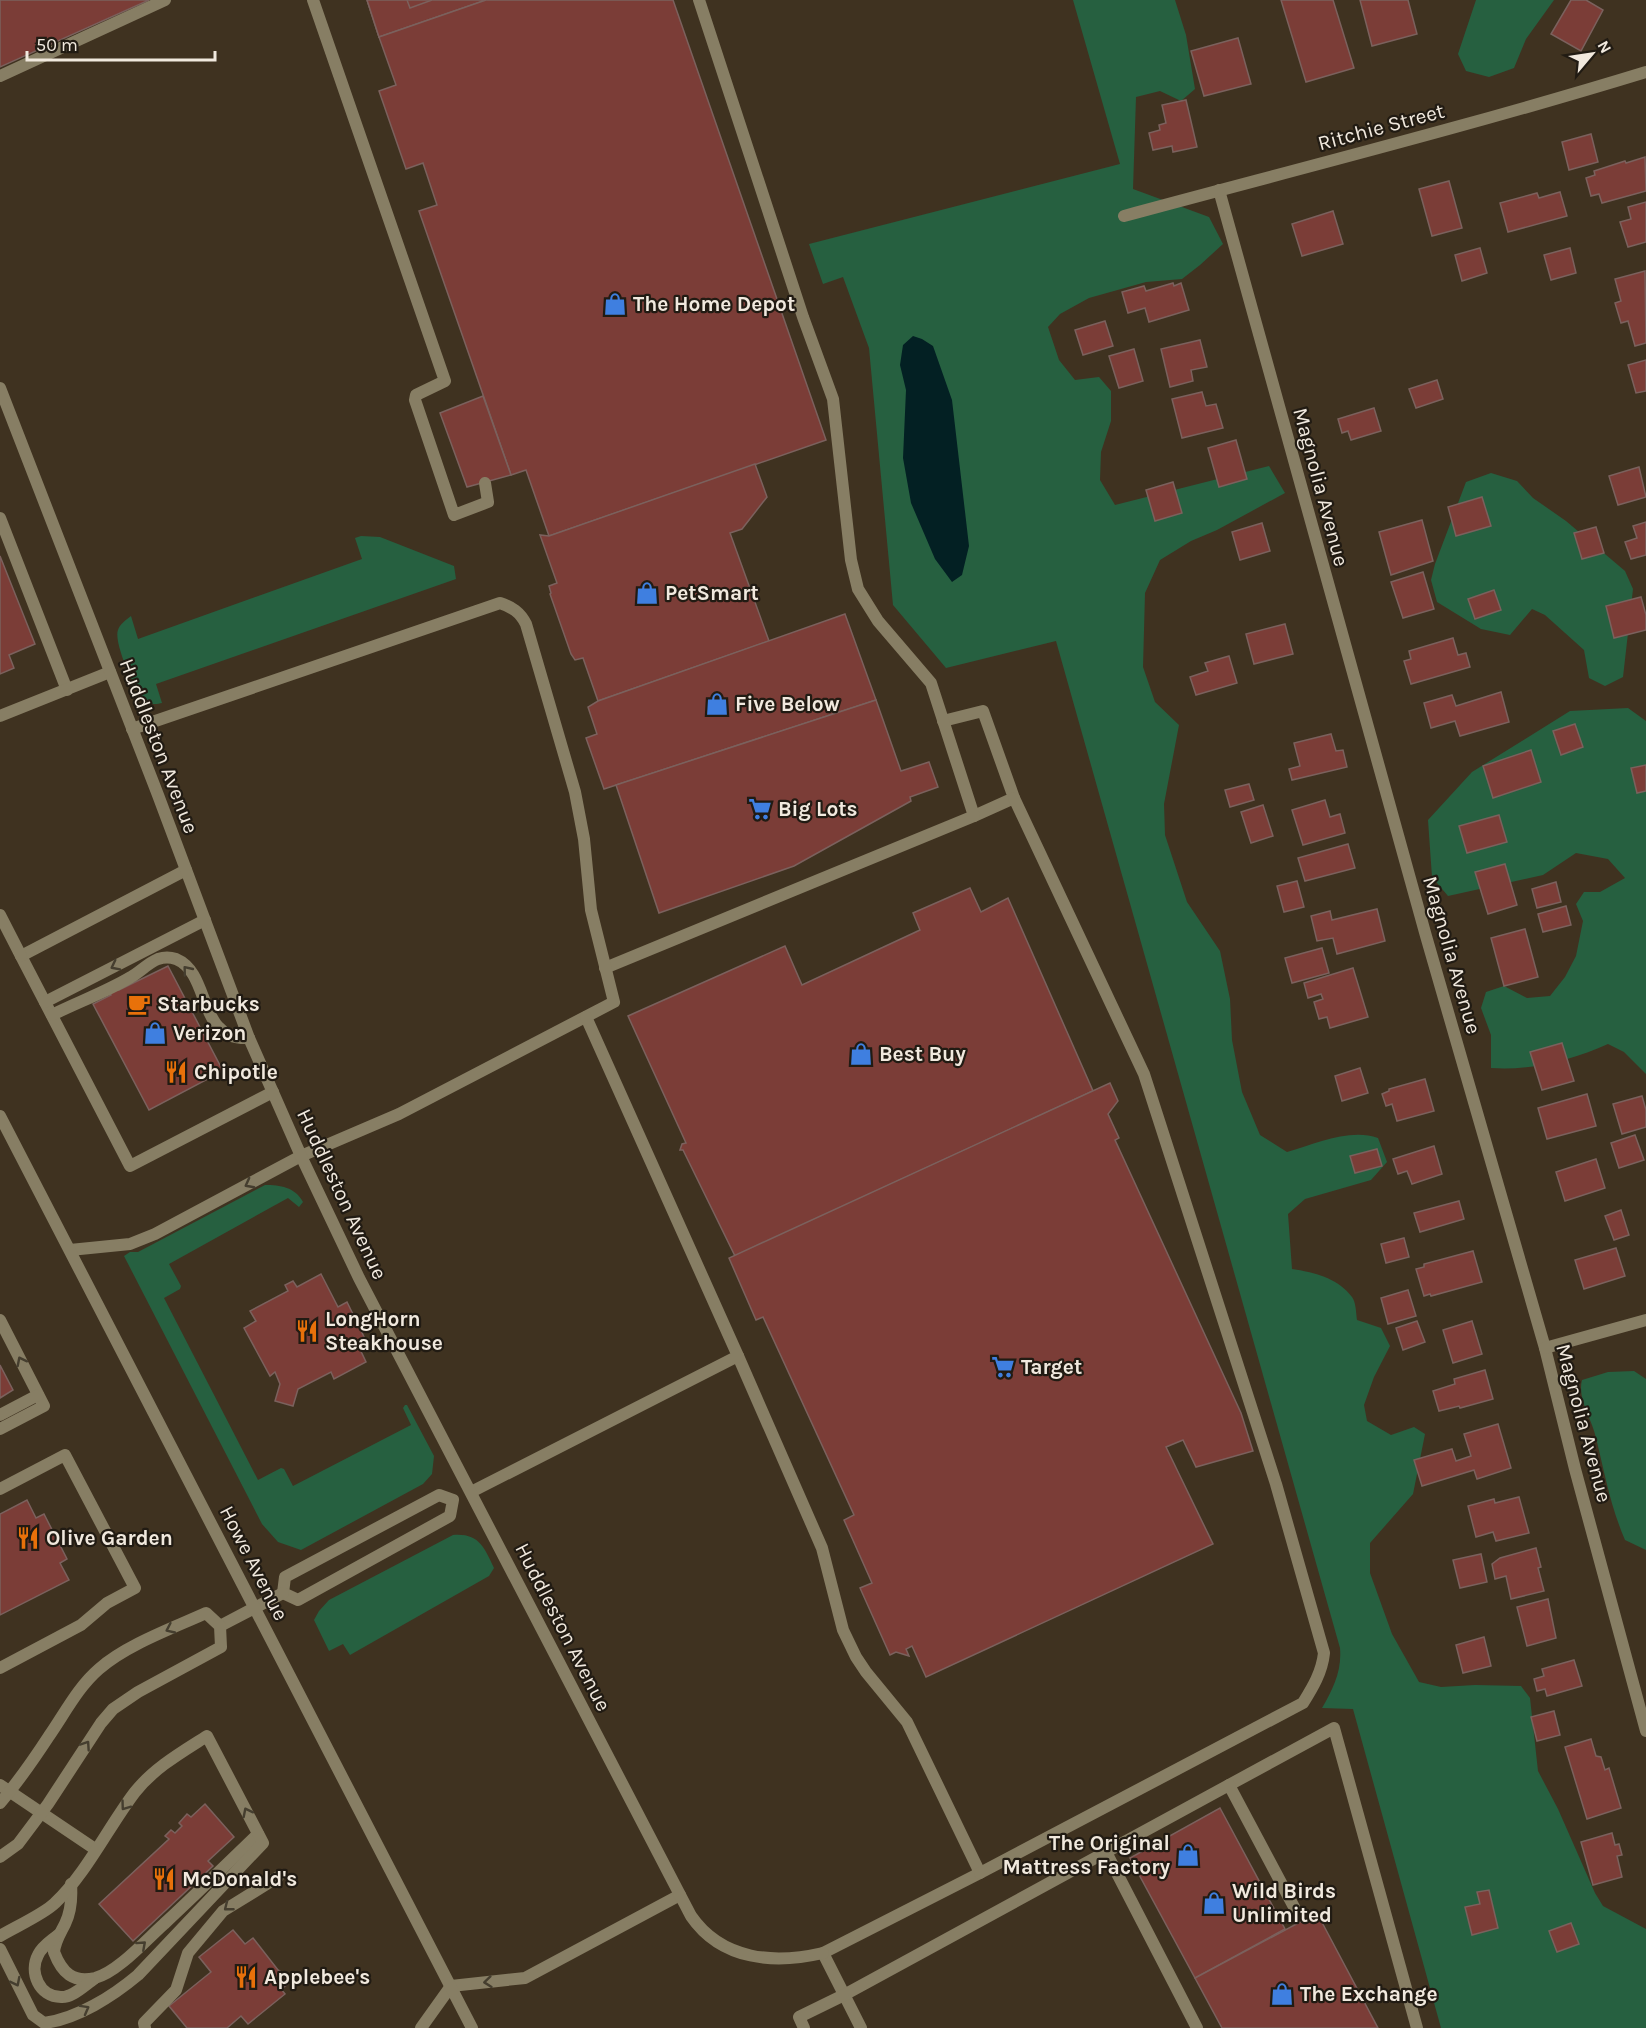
<svg xmlns="http://www.w3.org/2000/svg" width="1646" height="2028" viewBox="0 0 1646 2028" font-family="Karla,sans-serif">
	<rect width="100%" height="100%" fill="#3f3220"/>
	<!-- green -->
	<g fill="#266040">
		<path d="M1073,0H1175L1186,35L1195,89L1181,101L1160,91L1136,97L1133,189L1209,217L1223,244L1200,265L1182,279L1146,282L1089,298L1060,314L1048,327L1059,360L1075,380L1099,377L1111,391V421L1101,452L1100,480L1115,505L1269,466L1285,493L1217,530L1191,541L1160,560L1145,593L1143,667L1155,702L1179,725L1164,804L1165,835L1187,902L1220,951L1230,999L1232,1040L1242,1092L1260,1135L1287,1152C1315,1144 1350,1128 1378,1138L1387,1162L1371,1180L1305,1199L1288,1214L1292,1269C1313,1272 1338,1278 1352,1297C1356,1302 1356,1313 1357,1320L1381,1328L1390,1346L1374,1377L1364,1405L1367,1421L1391,1435L1414,1427L1425,1434L1413,1494L1370,1543V1573L1392,1634L1419,1682L1441,1687L1475,1685L1521,1686L1530,1698L1538,1771L1558,1809L1595,1893L1603,1906L1646,1929V2028H1441L1353,1709L1322,1708C1333,1689 1342,1671 1340,1648L1056,641L946,668L893,605L869,348L843,277L823,284L809,244L1120,164Z"/>
		<path d="M1476,0H1554L1526,39L1514,68L1489,77L1466,71L1458,54Z"/>
		<path d="M1491,473L1517,481L1533,498L1566,521L1625,571L1633,589L1623,677L1605,686L1589,678L1584,650L1545,615L1532,609L1510,635L1481,629L1437,602L1431,580L1435,564L1466,482Z"/>
		<path d="M361,536L380,537L454,566L456,579L156,684L162,703C158,704 152,705 148,702C136,696 113,642 118,630C120,624 126,620 131,616L138,639L362,559L355,538Z"/>
		<path d="M1628,708L1646,721V1074L1624,1052L1608,1044C1572,1060 1531,1071 1491,1068V1035L1481,1008L1486,992L1504,986L1527,998L1550,996L1565,977L1576,956L1583,921L1576,904L1584,892H1600L1625,878L1608,859L1576,853L1543,875L1448,896L1432,877L1428,820L1472,772L1570,711Z"/>
		<path d="M265,1185C280,1185 295,1187 303,1202L299,1207L288,1198L169,1264L181,1286L180,1289L164,1298L258,1480L281,1468L284,1469L293,1486L411,1425L403,1408L405,1405H407L434,1456L432,1474L423,1484L301,1550L278,1542L262,1524L124,1256L130,1252H138Z"/>
		<path d="M1634,1371L1646,1379V1550L1625,1540C1610,1505 1605,1474 1596,1438C1592,1419 1577,1399 1582,1380L1608,1372Z"/>
		<path d="M453,1535C479,1533 484,1547 494,1568L489,1576L350,1655L343,1644L329,1651L314,1620L319,1611L329,1600Z"/>
	</g>
	<!-- water -->
	<path fill="#032023" d="M913,336L922,339L933,346L952,400L969,546L962,575L952,582L935,559L911,503L903,458L906,390L900,365L903,345Z"/>
	<!-- building -->
	<g fill="#7b3d37" stroke="#7b615d" stroke-width="1.5">
		<path d="M0,0H149L0,67Z"/>
		<path d="M367,0H486L379,37Z"/>
		<path d="M367,0H407L410,8L432,0H486L379,37Z"/>
		<path d="M486,0H673L826,440L549,536L526,470L511,475L419,211L437,205L423,163L406,169L379,91L396,85L379,37Z"/>
		<path d="M1281,0H1333L1354,68L1306,82Z"/>
		<path d="M1360,0H1408L1417,34L1372,46Z"/>
		<path d="M1571,0H1586L1603,10L1581,51L1551,34Z"/>
		<path d="M1238,38L1251,84L1204,96L1191,51Z"/>
		<path d="M1186,100L1197,147L1173,152L1172,146L1153,150L1149,133L1160,130L1159,125L1166,123L1162,105Z"/>
		<path d="M1591,134L1598,162L1569,170L1562,142Z"/>
		<path d="M1645,157L1646,191L1602,203L1599,194L1591,196L1586,178L1595,175L1594,171L1625,161L1626,163Z"/>
		<path d="M1449,181L1462,228L1432,236L1419,189Z"/>
		<path d="M1560,192L1567,216L1508,232L1500,203L1537,193L1539,198Z"/>
		<path d="M1646,202V242L1628,247L1620,222L1631,219L1628,207Z"/>
		<path d="M1333,211L1343,244L1302,256L1292,224Z"/>
		<path d="M1480,248L1487,273L1462,281L1455,255Z"/>
		<path d="M1570,248L1576,273L1551,280L1544,255Z"/>
		<path d="M1645,271L1646,343L1635,346L1628,321L1621,323L1615,303L1621,301L1615,279Z"/>
		<path d="M1173,283L1174,286L1181,283L1189,310L1149,322L1145,308L1128,313L1122,292L1144,286L1146,291Z"/>
		<path d="M1105,321L1113,346L1083,355L1075,330Z"/>
		<path d="M1200,340L1207,367L1191,370L1193,381L1170,387L1161,349Z"/>
		<path d="M1134,349L1143,381L1119,388L1109,356Z"/>
		<path d="M1646,360V391L1636,393L1628,365Z"/>
		<path d="M1437,380L1443,399L1416,408L1409,389Z"/>
		<path d="M1202,392L1206,406L1216,404L1223,428L1182,438L1172,399Z"/>
		<path d="M483,396L511,475L467,487L440,413Z"/>
		<path d="M1374,408L1381,431L1351,440L1348,431L1342,433L1338,419Z"/>
		<path d="M1236,440L1247,479L1219,487L1208,448Z"/>
		<path d="M755,464L767,497L742,529L730,533L769,641L598,701L583,658L575,660L571,654L550,594L551,593L549,586L557,583L540,535L549,536Z"/>
		<path d="M1639,467L1646,497L1618,505L1609,476Z"/>
		<path d="M1173,482L1182,513L1155,521L1146,490Z"/>
		<path d="M1482,497L1491,526L1456,536L1448,507Z"/>
		<path d="M1422,520L1433,561L1391,575L1379,532Z"/>
		<path d="M1646,522V555L1631,559L1625,542L1637,538L1633,526Z"/>
		<path d="M1262,523L1270,551L1240,560L1232,532Z"/>
		<path d="M1596,527L1604,553L1582,559L1574,533Z"/>
		<path d="M0,556L35,644L9,655L14,668L0,674Z"/>
		<path d="M1423,572L1434,609L1403,618L1391,582Z"/>
		<path d="M1494,590L1501,610L1475,619L1468,599Z"/>
		<path d="M1641,597L1646,615V630L1614,638L1606,606Z"/>
		<path d="M845,614L876,700L604,789L586,738L597,734L588,707L598,701Z"/>
		<path d="M1285,624L1293,654L1254,664L1246,634Z"/>
		<path d="M1453,638L1458,655L1466,653L1470,667L1411,684L1404,661L1411,659L1409,651Z"/>
		<path d="M1229,656L1237,683L1196,695L1190,677L1208,671L1205,663Z"/>
		<path d="M1501,692L1509,722L1460,736L1455,721L1431,728L1424,703L1452,695L1456,706Z"/>
		<path d="M876,700L901,771L929,762L938,787L910,797L911,801L794,866L659,913L616,785Z"/>
		<path d="M1575,724L1583,747L1561,755L1553,731Z"/>
		<path d="M1331,734L1336,751L1343,750L1347,767L1292,780L1289,769L1300,766L1294,743Z"/>
		<path d="M1531,750L1541,782L1493,798L1483,766Z"/>
		<path d="M1646,765V791L1637,793L1631,768Z"/>
		<path d="M1249,784L1254,800L1230,807L1225,790Z"/>
		<path d="M1325,800L1330,817L1340,814L1345,833L1303,845L1292,810Z"/>
		<path d="M1263,805L1273,836L1251,843L1241,812Z"/>
		<path d="M1499,815L1507,842L1467,853L1459,826Z"/>
		<path d="M1348,844L1355,868L1305,881L1298,858Z"/>
		<path d="M1505,864L1517,905L1488,914L1475,872Z"/>
		<path d="M1297,881L1304,907L1284,912L1277,886Z"/>
		<path d="M1556,882L1561,902L1537,908L1532,889Z"/>
		<path d="M970,888L981,912L1008,898L1093,1091L735,1256L683,1150H680L682,1144L686,1143L628,1016L785,946L802,985L920,930L913,913Z"/>
		<path d="M1566,906L1571,925L1543,932L1538,914Z"/>
		<path d="M1377,909L1385,941L1337,954L1333,938L1317,941L1311,916L1330,911L1332,920Z"/>
		<path d="M1525,929L1538,977L1504,986L1491,938Z"/>
		<path d="M1322,948L1329,973L1292,983L1285,958Z"/>
		<path d="M168,966L223,1071L149,1110L93,1004L111,995L109,991L119,990Z"/>
		<path d="M1353,968L1368,1017L1330,1028L1327,1017L1319,1019L1314,1002L1323,999L1321,994L1308,998L1304,983Z"/>
		<path d="M1562,1043L1574,1081L1542,1090L1530,1052Z"/>
		<path d="M1360,1068L1368,1093L1342,1101L1335,1076Z"/>
		<path d="M1425,1079L1434,1111L1397,1121L1392,1104L1386,1106L1382,1094L1389,1091V1089Z"/>
		<path d="M1110,1083L1118,1101L1108,1114L1119,1138L1115,1140L1241,1413L1253,1451L1196,1467L1183,1440L1166,1447L1213,1544L926,1677L912,1646L906,1649L909,1656L896,1652L890,1655L860,1588L872,1583L844,1520L854,1515L763,1317L756,1320L729,1258Z"/>
		<path d="M1587,1094L1596,1126L1547,1139L1538,1108Z"/>
		<path d="M1642,1096L1646,1110V1127L1622,1134L1613,1104Z"/>
		<path d="M1635,1135L1644,1160L1619,1168L1611,1143Z"/>
		<path d="M1434,1146L1442,1174L1412,1184L1407,1171L1398,1174L1393,1159Z"/>
		<path d="M1377,1149L1382,1166L1355,1173L1350,1156Z"/>
		<path d="M1596,1159L1605,1188L1565,1201L1556,1172Z"/>
		<path d="M1459,1201L1464,1219L1420,1232L1414,1213Z"/>
		<path d="M1621,1210L1629,1235L1614,1240L1605,1216Z"/>
		<path d="M1404,1238L1409,1257L1386,1263L1381,1244Z"/>
		<path d="M1616,1248L1625,1276L1584,1289L1575,1260Z"/>
		<path d="M1473,1251L1482,1282L1431,1296L1430,1294L1424,1296L1416,1269L1424,1267V1264Z"/>
		<path d="M321,1274L338,1307L347,1302L367,1343L359,1347L366,1362L334,1379L331,1372L298,1389L293,1406L275,1401L280,1384L275,1372L270,1376L244,1328L256,1321L250,1311L288,1291L285,1285L293,1281L297,1287Z"/>
		<path d="M1408,1290L1416,1316L1388,1324L1381,1298Z"/>
		<path d="M1417,1321L1425,1342L1403,1350L1396,1328Z"/>
		<path d="M1472,1321L1482,1354L1453,1363L1443,1330Z"/>
		<path d="M0,1365L13,1390L0,1398Z"/>
		<path d="M1485,1370L1493,1399L1460,1408L1459,1406L1439,1411L1433,1391L1455,1384L1454,1379Z"/>
		<path d="M1498,1424L1511,1468L1477,1479L1474,1470L1422,1486L1414,1460L1452,1449L1456,1461L1471,1456L1464,1434Z"/>
		<path d="M1519,1497L1529,1533L1496,1541L1493,1532L1476,1537L1468,1506L1494,1499L1495,1503Z"/>
		<path d="M27,1500L36,1518L44,1514L67,1559L60,1563L69,1580L0,1615V1514Z"/>
		<path d="M1536,1548L1541,1567L1538,1568L1544,1591L1511,1599L1506,1576L1495,1579L1492,1564L1500,1558Z"/>
		<path d="M1481,1554L1487,1582L1460,1588L1453,1560Z"/>
		<path d="M1548,1599L1556,1638L1527,1646L1517,1607Z"/>
		<path d="M1484,1637L1491,1666L1463,1673L1456,1645Z"/>
		<path d="M1574,1660L1582,1686L1547,1696L1545,1689L1537,1691L1534,1679L1544,1676L1542,1669Z"/>
		<path d="M1554,1711L1560,1735L1537,1741L1531,1717Z"/>
		<path d="M1591,1739L1596,1756L1601,1757L1605,1770L1609,1768L1621,1808L1587,1819L1565,1747Z"/>
		<path d="M205,1804L234,1837L208,1861L213,1866L133,1941L99,1904L169,1839L165,1836L171,1830L175,1833L182,1826L179,1823L187,1814L191,1817Z"/>
		<path d="M1220,1808L1285,1929L1195,1978L1130,1858Z"/>
		<path d="M1612,1833L1615,1845L1619,1844L1622,1855L1617,1856L1622,1877L1593,1885L1581,1842Z"/>
		<path d="M1489,1890L1498,1928L1472,1935L1465,1907L1480,1904L1477,1892Z"/>
		<path d="M1317,1913L1378,2028H1222L1195,1978Z"/>
		<path d="M1571,1923L1579,1944L1557,1952L1549,1931Z"/>
		<path d="M233,1930L245,1944L253,1938L278,1970L285,1974L287,1980L285,1982L288,1984L281,1989L285,1994L248,2024L241,2016L227,2028H187L169,2006L211,1972L199,1957Z"/>
	</g>
	<g fill="none" stroke-linecap="round" stroke-linejoin="round">
		<!-- service -->
		<g stroke="#877e64" stroke-width="12">
			<path d="M313,0L445,381L416,395L415,400L454,515L488,502L485,483"/>
			<path d="M0,76L165,0"/>
			<path d="M0,518L67,690"/>
			<path d="M0,716L110,672"/>
			<path d="M943,721L983,711L1014,798L974,816"/>
			<path d="M186,870L21,956L130,1166L273,1092"/>
			<path d="M0,915L21,956"/>
			<path d="M605,968L974,816L931,683L878,621L858,589L851,560L833,399L803,317L699,0"/>
			<path d="M45,1002L205,920"/>
			<path d="M52,1015C78,1002 106,992 131,977C140,972 148,963 158,959C164,957 170,957 176,959C212,974 196,1041 249,1038"/>
			<path d="M70,1250L130,1244L155,1234L301,1156L399,1114L614,1002L591,910L584,839L575,792L526,624C520,612 512,607 500,603L132,729"/>
			<path d="M0,1320L44,1406L0,1429"/>
			<path d="M738,1356L822,1548L843,1630L856,1657L866,1672L907,1722L980,1873L823,1953L861,2028"/>
			<path d="M0,1415L38,1395"/>
			<path d="M0,1489L65,1455L135,1588L107,1603L81,1625L0,1668"/>
			<path d="M471,1492L738,1356L586,1017"/>
			<path d="M439,1495L453,1500L450,1516L298,1600L283,1593L285,1577Z"/>
			<path d="M220,1626L283,1593"/>
			<path d="M0,1785L95,1849"/>
			<path d="M1229,1785L1334,1728L1417,2028"/>
			<path d="M0,1803C18,1782 34,1759 49,1736C65,1713 78,1687 99,1669C126,1645 173,1628 206,1613L220,1626L221,1647L138,1692L113,1709L101,1723L48,1804L18,1844L0,1857"/>
			<path d="M1106,1852L1197,2028"/>
			<path d="M980,1873L1303,1703C1313,1687 1322,1672 1324,1653L1276,1484L1144,1074L1014,798"/>
			<path d="M71,1884C72,1898 71,1912 65,1924C60,1934 55,1941 54,1952C62,1973 73,1983 95,1978C118,1972 147,1939 164,1924C196,1894 227,1864 258,1834"/>
			<path d="M58,1935C51,1941 42,1946 38,1955C29,1972 39,1997 61,1997C72,1998 85,1985 94,1979"/>
			<path d="M0,1936C15,1927 44,1914 55,1903C86,1874 109,1826 135,1792C154,1768 182,1752 207,1736L263,1843L138,1975C113,1996 77,2019 44,2023L33,2015L0,1949"/>
			<path d="M145,2028L144,2023L176,1990L188,1953L223,1911L278,1877"/>
			<path d="M421,2028L451,1986L525,1978L680,1895"/>
			<path d="M804,2028L799,2017L844,1995L1229,1785L1294,1907"/>
		</g>
		<!-- minor -->
		<g stroke="#877e64" stroke-width="12">
			<path d="M1219,190L1426,936L1545,1348L1575,1469L1646,1731"/>
			<path d="M1124,216C1298,169 1473,125 1646,72"/>
			<path d="M0,388L158,795L249,1038L301,1156L359,1278L691,1916C722,1961 775,1964 823,1953"/>
			<path d="M1545,1348L1646,1320"/>
		</g>
		<!-- tertiary -->
		<path stroke="#877e64" stroke-width="12" d="M0,1116L472,2028"/>
	</g>
	<!-- one-way arrows -->
	<defs><path id="oneway-chevron" d="M-2-3.5L2.5 0L-2 3.5" fill="none" stroke-width="1.6" stroke-linecap="round" stroke-linejoin="round" transform="scale(1.5)"/></defs>
	<g stroke="#453e2f">
		<use href="#oneway-chevron" transform="translate(115 966) rotate(153)"/>
		<use href="#oneway-chevron" transform="translate(187 970) rotate(-129)"/>
		<use href="#oneway-chevron" transform="translate(249 1184) rotate(152)"/>
		<use href="#oneway-chevron" transform="translate(21 1361) rotate(-117)"/>
		<use href="#oneway-chevron" transform="translate(170 1629) rotate(155)"/>
		<use href="#oneway-chevron" transform="translate(86 1745) rotate(-56)"/>
		<use href="#oneway-chevron" transform="translate(125 1806) rotate(126)"/>
		<use href="#oneway-chevron" transform="translate(247 1812) rotate(-117)"/>
		<use href="#oneway-chevron" transform="translate(228 1907) rotate(142)"/>
		<use href="#oneway-chevron" transform="translate(142 1945) rotate(-42)"/>
		<use href="#oneway-chevron" transform="translate(16 1982) rotate(63)"/>
		<use href="#oneway-chevron" transform="translate(488 1982) rotate(174)"/>
		<use href="#oneway-chevron" transform="translate(85 2009) rotate(-29)"/>
	</g>
	<!-- icons -->
	<defs>
		<g id="shop-bare" transform="scale(1.8)"><path d="M-5-2.5h2.3a2.7 3.5 0 0 1 5.4 0H5L5.5 6h-11ZM-1.5-2.5h3a1.5 2.3 0 0 0-3 0Z" fill="#3f7fe0" stroke="#211b13" stroke-width="2.5" paint-order="stroke"/></g>
		<g id="supermarket-bare" transform="scale(1.8)"><path d="M-6-5.5h2.5l.6 2H6L4.5 2H-2.5L-4.4-4H-6ZM-1.5 3.2a1.3 1.3 0 1 0 .1 0ZM3 3.2a1.3 1.3 0 1 0 .1 0Z" fill="#3f7fe0" stroke="#211b13" stroke-width="2.5" paint-order="stroke"/></g>
		<g id="cafe-bare" transform="scale(1.8)"><path d="M-5.5-4.5H6V0H3Q3 3.5 0 3.5H-2.5Q-5.5 3.5-5.5 0ZM3-3.2v2h1.7v-2ZM-6 4.5H4V6H-6Z" fill="#e8710a" stroke="#211b13" stroke-width="2.5" paint-order="stroke"/></g>
		<g id="restaurant-bare" transform="scale(1.8)"><path d="M-5-6h1v4h1v-4h1v4h1v-4h1v5L-1.5 .5V6h-2V.5L-5-1ZM5-6V6H3V1.5H1.5Q1.5-4 5-6Z" fill="#e8710a" stroke="#211b13" stroke-width="2.5" paint-order="stroke"/></g>
	</defs>
	<g fill-rule="evenodd">
		<use href="#shop-bare" x="615" y="304"/>
		<use href="#shop-bare" x="647" y="593"/>
		<use href="#shop-bare" x="717" y="704"/>
		<use href="#supermarket-bare" x="760" y="809"/>
		<use href="#cafe-bare" x="139" y="1004"/>
		<use href="#shop-bare" x="155" y="1033"/>
		<use href="#shop-bare" x="861" y="1054"/>
		<use href="#restaurant-bare" x="176" y="1072"/>
		<use href="#restaurant-bare" x="307" y="1331"/>
		<use href="#supermarket-bare" x="1003" y="1367"/>
		<use href="#restaurant-bare" x="28" y="1538"/>
		<use href="#shop-bare" x="1188" y="1855"/>
		<use href="#restaurant-bare" x="164" y="1879"/>
		<use href="#shop-bare" x="1214" y="1903"/>
		<use href="#restaurant-bare" x="246" y="1977"/>
		<use href="#shop-bare" x="1282" y="1994"/>
	</g>
	<g text-anchor="middle" stroke-width="4.5" stroke-linejoin="round" paint-order="stroke">
		<!-- street labels -->
		<g font-size="21" fill="#f1e9de" stroke="#211b13">
			<text transform="translate(1381 127) rotate(-15)" y="7">Ritchie Street</text>
			<text transform="translate(1321 487) rotate(75)" y="7">Magnolia Avenue</text>
			<text transform="translate(159 746) rotate(69)" y="7">Huddleston Avenue</text>
			<text transform="translate(1452 955) rotate(74)" y="7">Magnolia Avenue</text>
			<text transform="translate(342 1194) rotate(65)" y="7">Huddleston Avenue</text>
			<text transform="translate(1584 1423) rotate(75)" y="7">Magnolia Avenue</text>
			<text transform="translate(254 1563) rotate(63)" y="7">Howe Avenue</text>
			<text transform="translate(563 1627) rotate(63)" y="7">Huddleston Avenue</text>
		</g>
		<!-- poi labels -->
		<g font-size="21" font-weight="bold" fill="#f1e9de" stroke="#211b13" text-anchor="start">
			<text x="633" y="311">The Home Depot</text>
			<text x="665" y="600">PetSmart</text>
			<text x="735" y="711">Five Below</text>
			<text x="778" y="816">Big Lots</text>
			<text x="157" y="1011">Starbucks</text>
			<text x="173" y="1040">Verizon</text>
			<text x="879" y="1061">Best Buy</text>
			<text x="194" y="1079">Chipotle</text>
			<text x="325" y="1326">LongHorn<tspan x="325" dy="24">Steakhouse</tspan></text>
			<text x="1021" y="1374">Target</text>
			<text x="46" y="1545">Olive Garden</text>
			<text x="1170" y="1850" text-anchor="end">The Original<tspan x="1170" dy="24">Mattress Factory</tspan></text>
			<text x="182" y="1886">McDonald's</text>
			<text x="1232" y="1898">Wild Birds<tspan x="1232" dy="24">Unlimited</tspan></text>
			<text x="264" y="1984">Applebee's</text>
			<text x="1300" y="2001">The Exchange</text>
		</g>
	</g>
	<!-- north arrow -->
	<g transform="translate(1592 54) rotate(61)" stroke="#211b13" stroke-width="4.5" paint-order="stroke">
	<path d="M0-4.5L10 22L0 15L-10 22Z" fill="#f1e9de"/>
	<text y="-9" font-size="16" font-weight="bold" text-anchor="middle" fill="#f1e9de">N</text>
	</g>
	<!-- scale -->
	<path d="M27 51v9h188v-9" fill="none" stroke="#f1e9de" stroke-width="3"/>
	<text x="36" y="51" font-size="18" fill="#f1e9de" stroke="#211b13" stroke-width="4.5" paint-order="stroke">50 m</text>
</svg>
